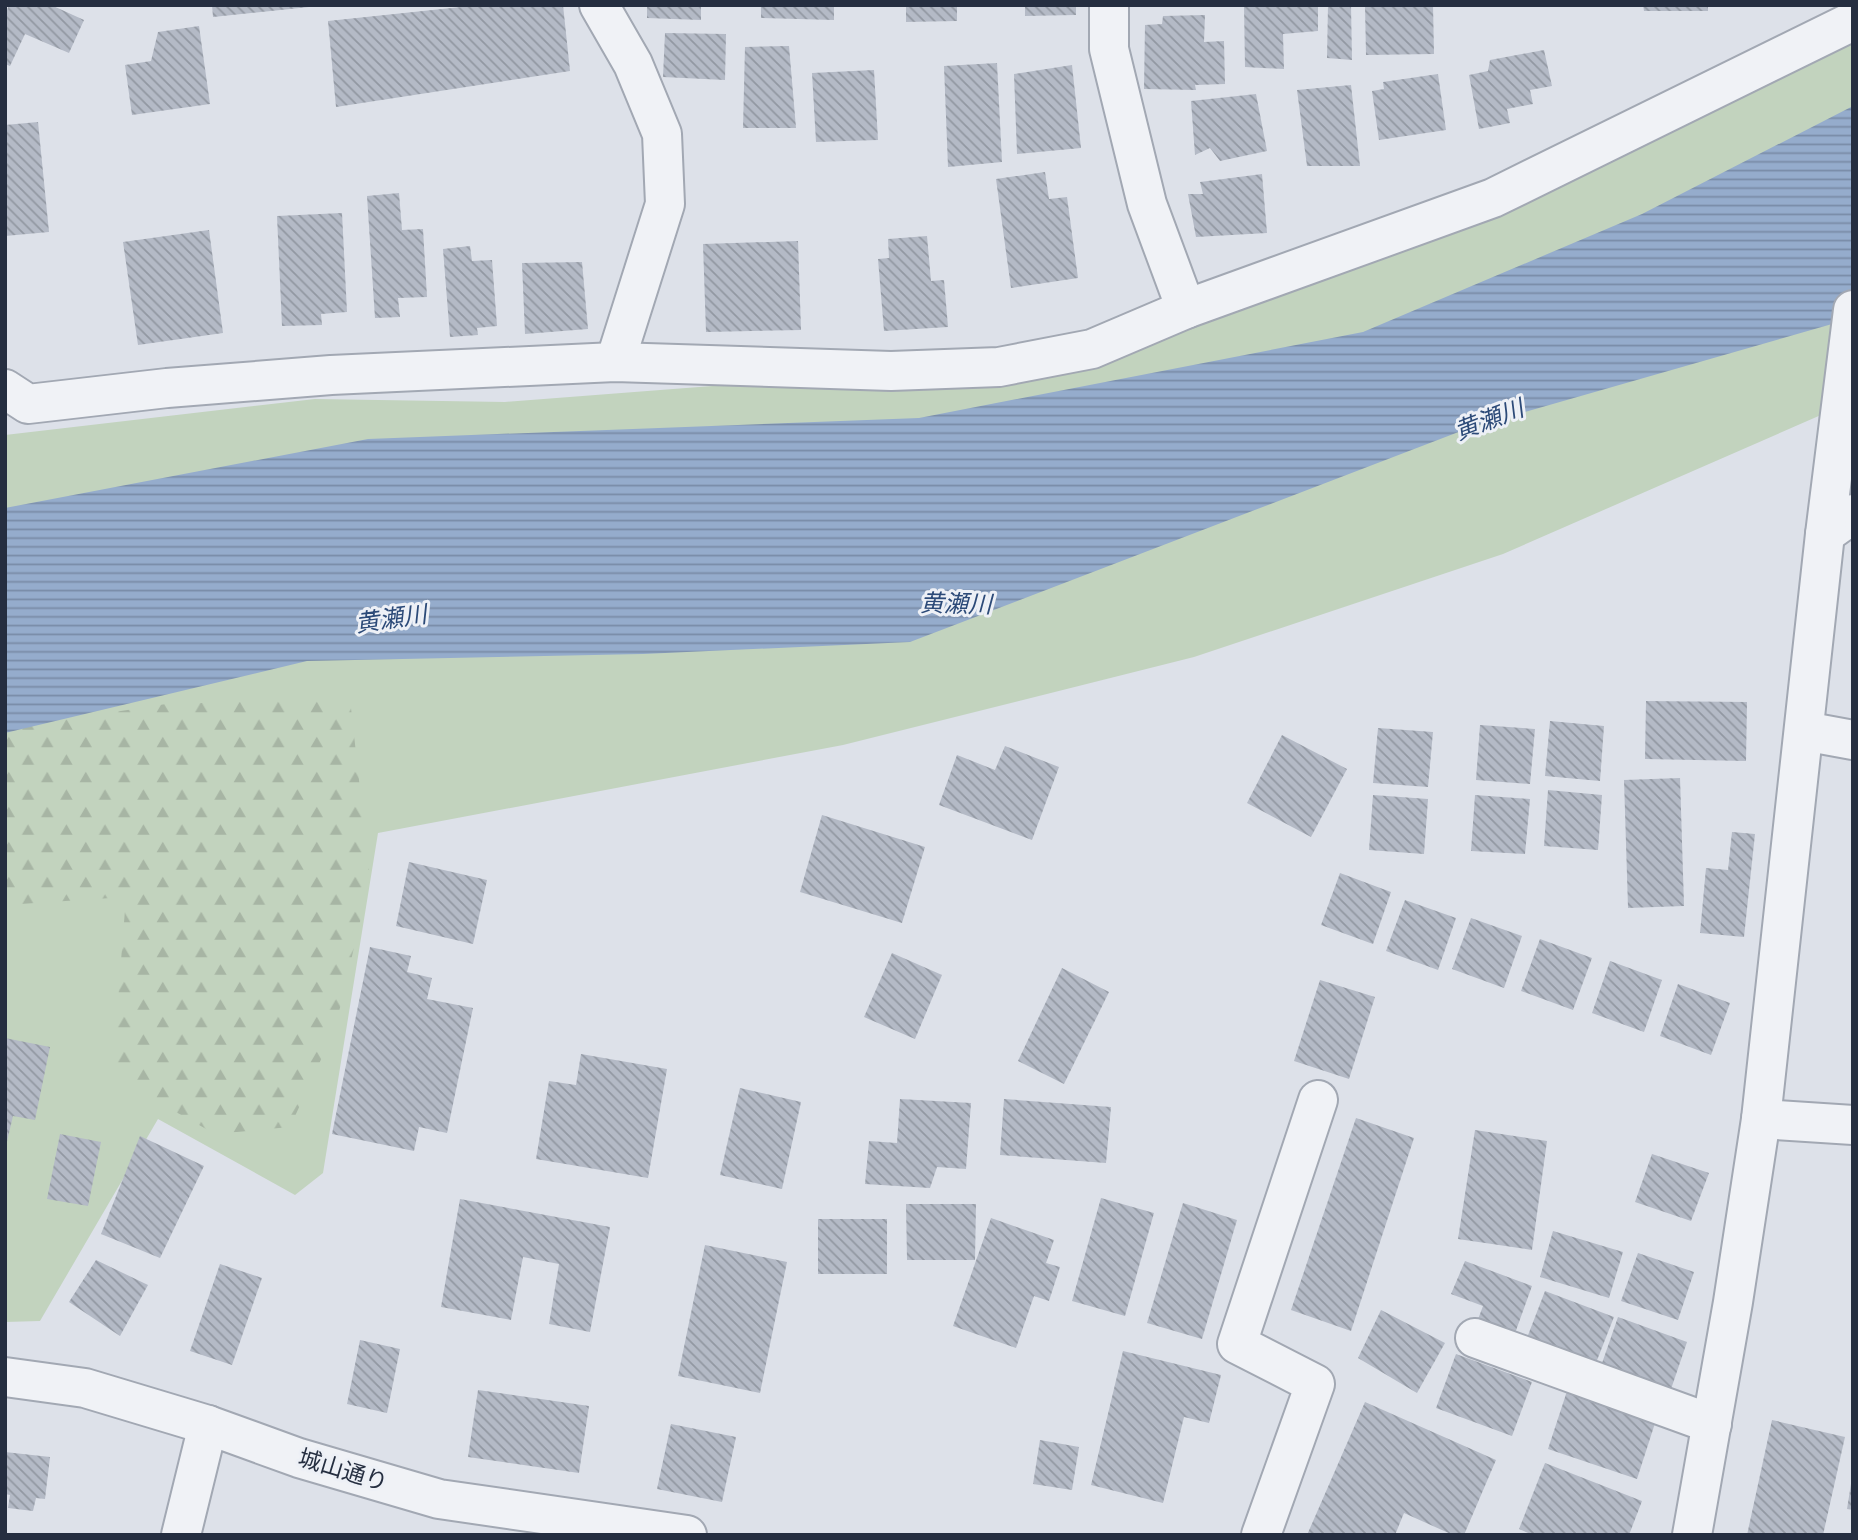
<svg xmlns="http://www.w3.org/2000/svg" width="1858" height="1540" viewBox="0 0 1858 1540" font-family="Montserrat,'Noto Sans JP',sans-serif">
	<defs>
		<pattern id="forest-firs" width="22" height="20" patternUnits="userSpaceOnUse" patternTransform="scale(1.75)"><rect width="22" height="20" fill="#c2d3be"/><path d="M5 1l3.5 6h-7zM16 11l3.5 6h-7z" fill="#a7b5a4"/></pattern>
		<pattern id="water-rules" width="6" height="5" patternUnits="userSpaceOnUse" patternTransform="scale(1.75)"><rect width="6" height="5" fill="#95accc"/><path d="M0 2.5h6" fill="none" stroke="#798ca7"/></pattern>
		<pattern id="building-back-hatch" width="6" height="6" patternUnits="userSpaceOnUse" patternTransform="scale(1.75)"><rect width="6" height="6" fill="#b4bac6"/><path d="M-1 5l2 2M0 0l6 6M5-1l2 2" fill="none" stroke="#9298a2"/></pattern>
	</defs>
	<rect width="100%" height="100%" fill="#dde1e9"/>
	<!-- green -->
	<path fill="#c2d3be" d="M1853,20V401L1503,554L1194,657L843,745L378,833L323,1173L295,1195L158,1119L40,1321L5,1322V435L315,399L505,402L1037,361L1451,213Z"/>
	<!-- forest -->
	<path fill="url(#forest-firs)" d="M350,699L370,879L335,1029L290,1127L215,1134L112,1076L126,897L5,905V729L166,704Z"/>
	<!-- water -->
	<path fill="url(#water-rules)" d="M1853,106V318L1469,428L910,642L643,654L307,661L5,733V508L368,439L919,418L1363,332L1642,214Z"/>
	<!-- building -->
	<g fill="url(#building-back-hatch)">
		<path d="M9,5H51L84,20L69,53L25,34L10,66L5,64V15Z"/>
		<path d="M212,5H309V7L213,17Z"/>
		<path d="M480,5H563L570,71L336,107L328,21Z"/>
		<path d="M647,5H701V20L647,18Z"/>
		<path d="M761,5H834V20L761,18Z"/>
		<path d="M906,5H957V21L906,22Z"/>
		<path d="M1025,5H1076V15L1025,16Z"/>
		<path d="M1244,5H1318V31L1283,34L1284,69L1245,67Z"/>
		<path d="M1328,5H1351L1352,60L1327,58Z"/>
		<path d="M1365,5H1433L1434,54L1366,55Z"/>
		<path d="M1643,5H1708V11H1644Z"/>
		<path d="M1205,15L1204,42L1224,41L1225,84L1195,85L1196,90L1144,89L1145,25L1162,24L1163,16Z"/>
		<path d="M199,26L210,104L132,115L125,65L151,61L158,32Z"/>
		<path d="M665,33L726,34L725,80L663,77Z"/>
		<path d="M789,46L796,128H743L745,47Z"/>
		<path d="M1544,50L1552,86L1530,90L1533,104L1507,109L1510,123L1479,129L1469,75L1488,71L1490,60Z"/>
		<path d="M997,63L1002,162L948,167L944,66Z"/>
		<path d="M1072,65L1081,148L1017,154L1014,74Z"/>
		<path d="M874,70L878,140L816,142L812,73Z"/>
		<path d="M1438,74L1446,130L1379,140L1372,91L1384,89L1383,82Z"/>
		<path d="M1351,85L1360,166H1307L1297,90Z"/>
		<path d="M1256,94L1267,151L1220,161L1210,148L1195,155L1191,101Z"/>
		<path d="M38,122L49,232L5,236V125Z"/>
		<path d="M1045,172L1049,199L1067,197L1078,278L1011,288L996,179Z"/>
		<path d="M1262,174L1267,233L1196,237L1188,194H1203L1200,182Z"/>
		<path d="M399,193L402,230L423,229L427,297L398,298L400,317L375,318L367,196Z"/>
		<path d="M342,213L347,312L321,314L322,325L282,326L277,216Z"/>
		<path d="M209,230L223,333L138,345L123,242Z"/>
		<path d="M927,236L931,281L944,280L948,327L884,331L878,259L889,258L888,239Z"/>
		<path d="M798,241L801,330L706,332L703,244Z"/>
		<path d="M470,246L472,261L492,260L497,326L477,328L478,335L450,337L443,249Z"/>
		<path d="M582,262L588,329L525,334L522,263Z"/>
		<path d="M1646,701L1747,702L1746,761L1645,759Z"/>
		<path d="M1550,721L1604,726L1600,781L1545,776Z"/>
		<path d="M1480,725L1535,729L1530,784L1476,780Z"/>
		<path d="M1378,728L1433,732L1428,787L1373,783Z"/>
		<path d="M1282,735L1347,769L1311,837L1247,803Z"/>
		<path d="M1005,746L1059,767L1032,840L939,805L957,755L995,770Z"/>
		<path d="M1680,778L1684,906L1628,908L1624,780Z"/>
		<path d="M1548,790L1602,795L1598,850L1544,846Z"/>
		<path d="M1373,795L1428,799L1424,854L1369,850Z"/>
		<path d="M1475,795L1530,799L1525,854L1471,851Z"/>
		<path d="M822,815L925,847L902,923L800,892Z"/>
		<path d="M1732,832L1755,834L1744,937L1700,933L1706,868L1728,870Z"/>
		<path d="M409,862L487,880L473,944L396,926Z"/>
		<path d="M1340,873L1391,892L1373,944L1321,925Z"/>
		<path d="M1405,900L1456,918L1438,970L1386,951Z"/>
		<path d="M1471,918L1522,936L1504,988L1452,969Z"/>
		<path d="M1540,939L1592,958L1573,1010L1521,991Z"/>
		<path d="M370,947L411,956L407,972L432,978L427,999L473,1008L447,1133L419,1127L414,1151L332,1134Z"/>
		<path d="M892,953L942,975L915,1039L864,1017Z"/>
		<path d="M1610,961L1662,980L1644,1032L1592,1013Z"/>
		<path d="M1062,968L1109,992L1064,1084L1018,1061Z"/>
		<path d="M1320,980L1375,997L1349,1079L1294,1061Z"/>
		<path d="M1678,984L1730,1003L1711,1055L1660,1036Z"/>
		<path d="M5,1038L50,1047L35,1120L13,1116L6,1146Z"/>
		<path d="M581,1054L667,1069L648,1178L536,1159L549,1081L576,1085Z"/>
		<path d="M740,1088L801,1102L782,1189L720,1175Z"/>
		<path d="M900,1099L971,1103L966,1169L937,1167L930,1188L865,1184L869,1141L897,1143Z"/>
		<path d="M1004,1099L1111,1107L1106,1163L1000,1155Z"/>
		<path d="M1356,1118L1414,1138L1351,1331L1291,1310Z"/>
		<path d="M1475,1130L1547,1141L1532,1250L1458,1239Z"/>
		<path d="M60,1134L101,1142L88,1206L47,1199Z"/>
		<path d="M140,1136L204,1166L160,1258L101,1234Z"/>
		<path d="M1652,1154L1709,1173L1691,1221L1635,1202Z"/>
		<path d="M1101,1198L1154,1213L1125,1316L1072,1301Z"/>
		<path d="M460,1199L610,1227L590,1332L549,1324L559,1264L523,1257L511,1320L441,1307Z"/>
		<path d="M1183,1203L1237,1220L1202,1339L1147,1323Z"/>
		<path d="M906,1204H976L975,1260H907Z"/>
		<path d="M991,1218L1054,1240L1046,1263L1060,1267L1049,1301L1034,1296L1016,1348L953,1326Z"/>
		<rect x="818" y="1219" width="69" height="55"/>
		<path d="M1553,1231L1623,1252L1609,1298L1540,1277Z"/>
		<path d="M705,1245L787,1262L760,1393L678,1376Z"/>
		<path d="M1638,1253L1694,1272L1678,1320L1621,1301Z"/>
		<path d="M96,1260L148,1285L120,1336L69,1302Z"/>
		<path d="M1465,1261L1532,1286L1514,1336L1477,1322L1483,1306L1451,1294Z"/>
		<path d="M220,1264L262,1278L232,1365L190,1351Z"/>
		<path d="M1545,1291L1614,1317L1594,1368L1525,1343Z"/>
		<path d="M1381,1310L1445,1343L1417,1393L1358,1358Z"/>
		<path d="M1618,1317L1687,1342L1669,1395L1600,1369Z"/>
		<path d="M360,1340L400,1349L387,1413L347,1404Z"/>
		<path d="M1123,1351L1221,1375L1209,1423L1184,1417L1163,1503L1091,1485Z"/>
		<path d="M1456,1354L1532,1382L1512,1436L1436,1408Z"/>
		<path d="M1568,1388L1657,1417L1637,1479L1548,1449Z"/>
		<path d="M478,1390L589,1406L579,1473L468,1457Z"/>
		<path d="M1365,1402L1496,1460L1464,1535H1453L1404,1513L1395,1535H1307Z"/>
		<path d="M1772,1420L1845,1437L1823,1535H1747Z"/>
		<path d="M671,1424L736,1437L722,1502L657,1489Z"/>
		<path d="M1040,1440L1079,1447L1072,1490L1033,1484Z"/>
		<path d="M5,1452L50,1457L45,1499L36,1498L33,1511L8,1508L10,1495L5,1494Z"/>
		<path d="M1545,1463L1642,1501L1629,1535H1533L1519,1529Z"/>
		<path d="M1851,1484H1853V1510L1847,1509Z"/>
	</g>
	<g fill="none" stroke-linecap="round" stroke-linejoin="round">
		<!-- minor casing -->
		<g stroke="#a2a8b3" stroke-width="42">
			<g id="minor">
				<path d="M599,5L633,64L662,134L665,204L615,362"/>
				<path d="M1186,309L1493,198L1853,21"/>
				<path d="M5,389L28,404L167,388L331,375L615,362L891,371L999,367L1092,349L1186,309L1147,204L1109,49V5"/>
				<path d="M1825,534L1853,514"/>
				<path d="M1804,731L1853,740"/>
				<path d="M1761,1119L1853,1125"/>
				<path d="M1475,1338L1712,1424"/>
				<path d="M181,1535L208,1425"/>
				<path d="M1261,1535L1315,1384L1237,1344L1318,1100"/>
			</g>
		</g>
		<!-- tertiary casing -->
		<g stroke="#a2a8b3" stroke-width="42">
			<g id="tertiary">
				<path d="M5,1377L85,1388L208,1425L299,1458L439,1499L687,1535"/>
				<path d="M1692,1535L1733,1302L1761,1119L1825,534L1853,310"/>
			</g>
		</g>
		<!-- minor -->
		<use href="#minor" stroke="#f0f2f6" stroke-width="38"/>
		<!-- tertiary -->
		<use href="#tertiary" stroke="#f0f2f6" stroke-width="38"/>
	</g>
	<g text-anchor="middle" stroke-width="6" stroke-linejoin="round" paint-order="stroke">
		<!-- street labels -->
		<g font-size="23" fill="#252e40" stroke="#edf0f6">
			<text transform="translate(343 1470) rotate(17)" y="8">城山通り</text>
		</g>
		<!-- water labels -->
		<g font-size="24" font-style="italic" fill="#2c4a78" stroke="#edf0f6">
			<text transform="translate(1489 420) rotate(-21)" y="8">黄瀬川</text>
			<text transform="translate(956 604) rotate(1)" y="8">黄瀬川</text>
			<text transform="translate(391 619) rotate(-8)" y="8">黄瀬川</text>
		</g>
	</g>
	<!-- border -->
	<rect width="1858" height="1540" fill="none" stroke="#252e40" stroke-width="14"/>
</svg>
